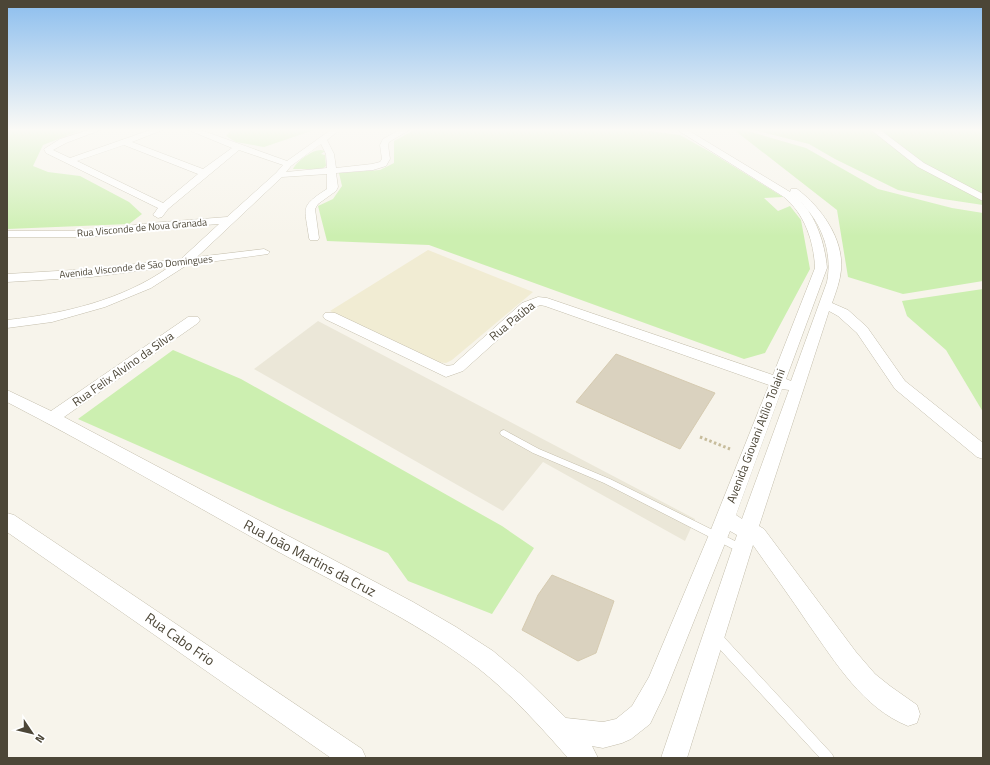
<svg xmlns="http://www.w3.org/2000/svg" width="990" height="765" viewBox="0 0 990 765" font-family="'Titillium Web',sans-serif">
	<rect width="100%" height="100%" fill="#f7f4eb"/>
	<!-- residential -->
	<path fill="#ebe7d8" d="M318,321L695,519L685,541L543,462L503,511L254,369Z"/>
	<!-- education -->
	<path fill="#f1ecd3" d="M428,250L533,292L452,360L446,363L435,362L330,311Z"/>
	<!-- green -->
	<g fill="#ccefb0">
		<path d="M7,129H84L43,145L33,166L48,172L80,176L129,202L142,214L129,224L7,229Z"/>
		<path d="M232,129H317L264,147L236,142L226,136Z"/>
		<path d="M416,129H635L680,135L712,153L783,197L764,198L778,211L790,206L801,220L810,269L765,353L744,359L429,245L327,241L318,206L333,199L342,186L339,173L380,170L394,163V141Z"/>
		<path d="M733,129H741L806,148L878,189L952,208L983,213V281L903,294L848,277L837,210Z"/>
		<path d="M750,129H983V205L943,199L898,190L835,159L809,144Z"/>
		<path d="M321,150L325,151L321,154L325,155L326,166L322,169H293C297,161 312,150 321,150Z"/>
		<path d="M983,289V412L946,350L907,316L902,301Z"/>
		<path d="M173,350L241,379L502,526L534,548L492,614L408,581L388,553L282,509L78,419Z"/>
	</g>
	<!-- building -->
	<g fill="#dad2bf" stroke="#d6cbb1">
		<path d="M616,354L715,393L680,449L576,402Z"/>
		<path d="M552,575L614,601L596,653L578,661L522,630L538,595Z"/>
	</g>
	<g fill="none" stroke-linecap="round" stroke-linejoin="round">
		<!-- lane casing -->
		<g stroke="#c4beac" stroke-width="1">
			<g id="lane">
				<path d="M504,430L539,449L610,479L745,546L747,549L745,552L742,553L739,552L604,483L533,453L501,435L500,433L501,431Z"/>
				<path d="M717,633L721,634L832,754L834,758H820L713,642L712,638L713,634Z"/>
			</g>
		</g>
		<!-- street casing -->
		<g stroke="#c4beac" stroke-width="1">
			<g id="street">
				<path d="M91,129H103L66,143L53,150L70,158L153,129H165L132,142L203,169L232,148L186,129H198L287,161L332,129H341L327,140L334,154L336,168L372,164L380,162L382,159L380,145L383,139L401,129H411L389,142L388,145L390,159L386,166L373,170L336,173L338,187L336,191L318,204L315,209L319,238L318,240H310L309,238C305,207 299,207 327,189V174L282,177L197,257L264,249L270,252L268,254L187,265L151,288L105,307L52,322L7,328V320C63,314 123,300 169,267L91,277L7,282V274L91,269L181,259L219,224L150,229L90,237H7V231H90L150,223L227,217L276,173L283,165L239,150L168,209L162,217L158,218L153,215L158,208L46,153L44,149L60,139ZM321,144L326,154L327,168L286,172L291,166ZM124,145L198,174L163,203L77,161Z"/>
				<path d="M676,129H686L790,192L791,189H797C821,207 844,239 841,270C840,281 836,292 832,303L848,310L867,327L905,381L983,443V459L977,457L895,389L857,333L838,316L829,311L759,526L764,529L856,652L875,674L890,686L917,705L920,714L917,723L908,726C863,708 836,663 809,625C791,598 772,572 753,545L687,758H661L737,535L730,531L665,693L650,724L631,739L622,743L603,748L592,746L598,758H568C540,726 511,694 478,668C414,619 336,584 266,545C180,497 94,447 7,402V390L51,411L188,317H198L200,320L198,323L64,417L413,602L456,627L493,651L524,677L566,718L603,722L616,719L632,706L649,677L708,537L769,385L545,306L540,305L532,309L463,371L446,377L325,319L323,316L325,313H335L447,366L453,365L522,303L538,297L547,298L773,375L815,268C814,242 805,214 784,197ZM798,199L799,200C821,222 833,251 827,282L791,381L786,379L827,268C825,244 816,215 798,199ZM782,389L789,390L742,519L736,515Z"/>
				<path d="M870,129H879L924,163L983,194V201L918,167Z"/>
				<path d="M7,513L14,515L362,749L366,758H331L7,532Z"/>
			</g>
		</g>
		<!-- path -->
		<path stroke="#c7bc9b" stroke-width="3" stroke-dasharray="2.5 2.5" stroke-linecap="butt" d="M700,437L730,449"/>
		<!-- lane -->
		<use href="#lane" fill="#fff" fill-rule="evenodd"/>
		<!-- street -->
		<use href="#street" fill="#fff" fill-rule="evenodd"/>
	</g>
	<!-- sky -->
	<linearGradient id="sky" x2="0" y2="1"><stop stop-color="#8cbeee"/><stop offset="0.55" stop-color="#fbfaf6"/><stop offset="1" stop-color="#fbfaf6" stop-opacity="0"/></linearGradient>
	<rect width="990" height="236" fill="url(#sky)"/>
	<g text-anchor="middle" stroke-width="4" stroke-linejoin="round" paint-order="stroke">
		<!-- far-street labels -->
		<g font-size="10" fill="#4c4637" stroke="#fff">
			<text transform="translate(142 227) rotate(-5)" y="4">Rua Visconde de Nova Granada</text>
			<text transform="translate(136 266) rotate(-6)" y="4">Avenida Visconde de São Domingues</text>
		</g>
		<!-- street labels -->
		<g font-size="12" fill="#4c4637" stroke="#fff">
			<text transform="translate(512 321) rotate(-39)" y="4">Rua Paúba</text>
			<text transform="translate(123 369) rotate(-35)" y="4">Rua Felix Alvino da Silva</text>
			<text transform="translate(756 436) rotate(-69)" y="4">Avenida Giovani Atílio Tolaini</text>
		</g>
		<!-- near-street labels -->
		<g font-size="14" fill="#4c4637" stroke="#fff">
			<text transform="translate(310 558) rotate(28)" y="5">Rua João Martins da Cruz</text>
			<text transform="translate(180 639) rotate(35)" y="5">Rua Cabo Frio</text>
		</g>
	</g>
	<!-- border -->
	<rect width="990" height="765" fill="none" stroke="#4c4637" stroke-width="16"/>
	<!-- north arrow -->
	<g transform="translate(32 733) rotate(125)" stroke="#ffffff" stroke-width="3" paint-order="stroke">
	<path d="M0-3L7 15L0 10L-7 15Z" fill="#4c4637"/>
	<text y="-6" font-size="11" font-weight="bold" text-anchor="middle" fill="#4c4637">N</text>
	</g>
</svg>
